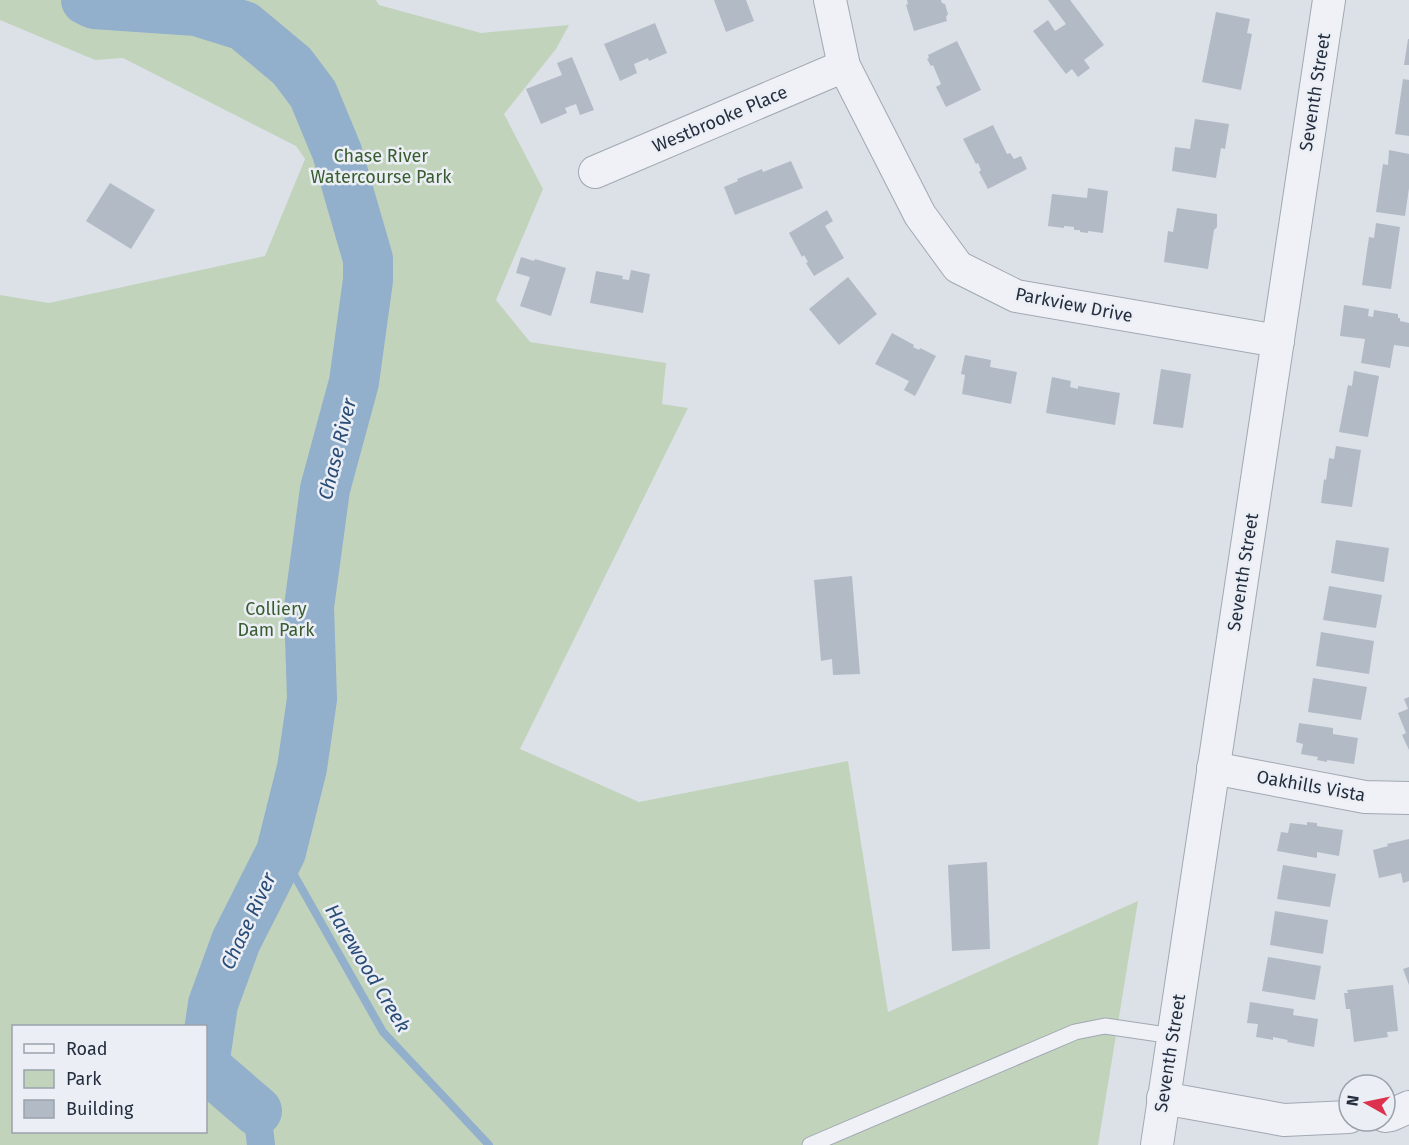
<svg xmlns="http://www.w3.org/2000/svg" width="1409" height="1145" font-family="'Fira Sans',sans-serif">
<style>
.green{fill:#c2d3bc;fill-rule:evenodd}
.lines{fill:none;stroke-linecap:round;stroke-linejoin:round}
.stream{stroke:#92afcc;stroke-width:8}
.canal{stroke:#92afcc;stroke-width:28}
.river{stroke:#92afcc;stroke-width:50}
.building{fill:#b2bac5}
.service-casing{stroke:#a1a8b2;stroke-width:17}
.minor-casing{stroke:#a1a8b2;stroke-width:34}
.service{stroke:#eff1f6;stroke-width:15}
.minor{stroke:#eff1f6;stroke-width:32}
.labels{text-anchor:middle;stroke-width:5;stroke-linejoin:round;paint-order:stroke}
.street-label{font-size:18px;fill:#242e3f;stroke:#ebeff5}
.park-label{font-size:18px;fill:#395d30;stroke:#ebeff5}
.water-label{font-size:20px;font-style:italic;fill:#2a4d77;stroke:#ebeff5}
</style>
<rect width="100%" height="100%" fill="#dce1e8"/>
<!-- green -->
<path class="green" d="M0,0H376L379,5L481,33L569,25L556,49L504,114L543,189L496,300L530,342L666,363L662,404L688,408L520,749L639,802L848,761L888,1012L1138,901L1098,1145H0V295L49,303L265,256L305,159L296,146L123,58L95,60L0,20ZM14,1026H206V1132H14Z"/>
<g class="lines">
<!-- stream -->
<polyline class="stream" points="281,852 383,1032 489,1145"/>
<!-- canal -->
<polyline class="canal" points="257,1111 261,1145"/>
<!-- river -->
<g class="river">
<polyline points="86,0 94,4 196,11 244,26 292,66 313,94 337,152 368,259 368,280 354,382 325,489 309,607 312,699 302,768 281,852 236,941 213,1004 206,1052"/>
<polyline points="206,1067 257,1111"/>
</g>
</g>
<!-- building -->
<g class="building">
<polygon points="714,0 746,0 754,21 726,32"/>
<polygon points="907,0 941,0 942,3 945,4 948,14 946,17 947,21 914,31 906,5 908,4"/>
<polygon points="1048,0 1070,0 1104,45 1084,60 1090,68 1078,77 1072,69 1066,74 1033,31 1048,20 1055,31 1066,24"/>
<polygon points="1216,12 1250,19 1247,33 1252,34 1241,90 1202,82"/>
<polygon points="655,23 667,53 649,61 648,58 634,64 637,73 620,81 604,44"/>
<polygon points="1408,39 1409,39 1409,65 1404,65"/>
<polygon points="957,41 981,90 946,107 936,87 941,84 933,65 931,66 927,59 929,58 928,55"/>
<polygon points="572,57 594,110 580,115 576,104 565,108 567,113 541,124 526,89 562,75 557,63"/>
<polygon points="1403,79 1409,80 1409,136 1395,134"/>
<polygon points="1195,119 1229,124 1225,149 1221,148 1216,178 1172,171 1175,147 1190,149"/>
<polygon points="993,125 1007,154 1010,153 1014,159 1021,156 1027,169 988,189 979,172 981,170 978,163 976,164 963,139"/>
<polygon points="1389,150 1409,154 1409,188 1405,216 1376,212 1383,164 1388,165"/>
<polygon points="791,161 803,188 735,215 724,187 738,181 737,179 762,169 763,172"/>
<polygon points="110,183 155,210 131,249 86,221"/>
<polygon points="1088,188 1108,191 1103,233 1088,231 1088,233 1080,232 1080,230 1074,230 1074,227 1064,226 1064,228 1048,226 1052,194 1087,198"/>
<polygon points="1177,208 1217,214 1217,227 1214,230 1208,269 1164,262 1168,231 1173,232"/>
<polygon points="827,210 833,221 825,226 844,258 814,276 806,263 808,262 804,255 802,257 789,233"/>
<polygon points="1376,223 1400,227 1391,289 1362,285 1369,237 1374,238"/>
<polygon points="521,257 534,261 535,259 566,268 551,316 520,306 530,277 516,273"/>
<polygon points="631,270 650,274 643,313 590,303 596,271 623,276 622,279 629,280"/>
<polygon points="848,277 877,314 839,345 809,309"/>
<polygon points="1344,305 1369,309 1368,316 1373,317 1374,310 1398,314 1398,318 1400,318 1400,321 1409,323 1409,347 1394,345 1390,368 1361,363 1365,339 1340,336"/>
<polygon points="892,333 914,345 913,347 919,350 920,348 936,356 915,396 904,390 909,381 875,364"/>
<polygon points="965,355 991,360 990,367 1017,372 1011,404 962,394 965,375 961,374"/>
<polygon points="1161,369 1191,374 1183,428 1153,424"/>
<polygon points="1354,371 1379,376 1368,437 1339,432 1348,385 1352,386"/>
<polygon points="1052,377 1071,381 1070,387 1078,389 1078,386 1120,393 1115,425 1046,413"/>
<polygon points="1336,446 1361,450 1352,507 1321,503 1324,479 1326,480 1329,458 1334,459"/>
<polygon points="1336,540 1389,548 1384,582 1331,573"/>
<polygon points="852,576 860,674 833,675 832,659 821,661 814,580"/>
<polygon points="1329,586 1382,595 1376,628 1323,620"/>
<polygon points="1321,632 1374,641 1369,674 1316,666"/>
<polygon points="1313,678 1367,687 1361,720 1308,712"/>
<polygon points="1409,697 1409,750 1402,735 1406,733 1398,713 1408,709 1404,699"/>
<polygon points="1299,723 1333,728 1333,734 1358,738 1354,764 1327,760 1327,762 1317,760 1318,757 1301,754 1303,744 1296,742"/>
<polygon points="1307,822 1317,823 1317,826 1343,830 1339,856 1317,852 1317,858 1277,851 1281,832 1288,833 1290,823 1307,825"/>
<polygon points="1409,839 1409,881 1403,883 1401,873 1379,878 1373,850 1388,846 1387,844"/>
<polygon points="987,862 990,949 952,951 948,865"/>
<polygon points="1283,865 1336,874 1330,907 1277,899"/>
<polygon points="1275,911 1328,920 1323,954 1270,945"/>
<polygon points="1268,957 1321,966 1315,1000 1262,991"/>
<polygon points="1409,967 1409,985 1403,969"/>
<polygon points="1393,985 1398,1031 1387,1032 1388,1037 1354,1042 1350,1009 1346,1009 1344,993 1348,993 1347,990"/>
<polygon points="1250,1002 1294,1009 1293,1015 1318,1019 1314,1047 1287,1042 1288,1040 1273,1037 1273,1040 1256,1037 1258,1024 1247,1023"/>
</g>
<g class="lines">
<defs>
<polyline id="service" points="810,1145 1075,1032 1105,1026 1173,1036"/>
<g id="minor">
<polyline points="830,0 844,66 920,215 958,267 1016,296 1278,341"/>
<polyline points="595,172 844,66"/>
<polyline points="1213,768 1365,797 1409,798"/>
<polyline points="1163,1098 1284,1120 1349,1117"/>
<polyline points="1385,1116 1391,1115 1409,1107"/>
<polyline points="1157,1145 1329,0"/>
</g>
</defs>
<!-- service casing -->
<use href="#service" class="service-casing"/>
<!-- minor casing -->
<use href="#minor" class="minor-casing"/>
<!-- service -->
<use href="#service" class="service"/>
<!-- minor -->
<use href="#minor" class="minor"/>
</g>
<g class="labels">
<!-- street labels -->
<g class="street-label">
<text transform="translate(1315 92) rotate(-81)" y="6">Seventh Street</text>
<text transform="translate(720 119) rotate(-23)" y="6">Westbrooke Place</text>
<text transform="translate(1074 305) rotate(11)" y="6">Parkview Drive</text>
<text transform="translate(1243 572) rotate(-81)" y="6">Seventh Street</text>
<text transform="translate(1311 786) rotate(10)" y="6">Oakhills Vista</text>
<text transform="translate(1170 1053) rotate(-81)" y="6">Seventh Street</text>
</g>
<!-- park labels -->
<g class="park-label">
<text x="381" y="162">Chase River<tspan x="381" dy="21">Watercourse Park</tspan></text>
<text x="276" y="615">Colliery<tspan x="276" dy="21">Dam Park</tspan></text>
</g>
<!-- water labels -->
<g class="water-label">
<text transform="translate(337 449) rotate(-76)" y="7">Chase River</text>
<text transform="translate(248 921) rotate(-65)" y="7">Chase River</text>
<text transform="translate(368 968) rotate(59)" y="7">Harewood Creek</text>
</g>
</g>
<!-- legend -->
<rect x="12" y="1025" width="195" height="108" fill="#ebeff5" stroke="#9ba2ac" stroke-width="1.5"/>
<rect x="24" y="1044" width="30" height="9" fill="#eff1f6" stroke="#9ba2ac" stroke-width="1.5"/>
<text x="66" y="1055" font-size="18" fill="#242e3f">Road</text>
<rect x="24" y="1070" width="30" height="18" fill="#c2d3bc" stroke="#9ba2ac" stroke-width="1.5"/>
<text x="66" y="1085" font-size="18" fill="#242e3f">Park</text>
<rect x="24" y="1100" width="30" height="18" fill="#b2bac5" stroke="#9ba2ac" stroke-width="1.5"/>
<text x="66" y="1115" font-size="18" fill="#242e3f">Building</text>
<!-- north arrow -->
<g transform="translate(1367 1103) rotate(279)"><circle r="28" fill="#ebeff5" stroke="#9ba2ac" stroke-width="1.5"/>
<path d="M0-4.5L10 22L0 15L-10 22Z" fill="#dc324d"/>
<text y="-9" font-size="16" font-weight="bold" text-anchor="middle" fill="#242e3f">N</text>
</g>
</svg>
